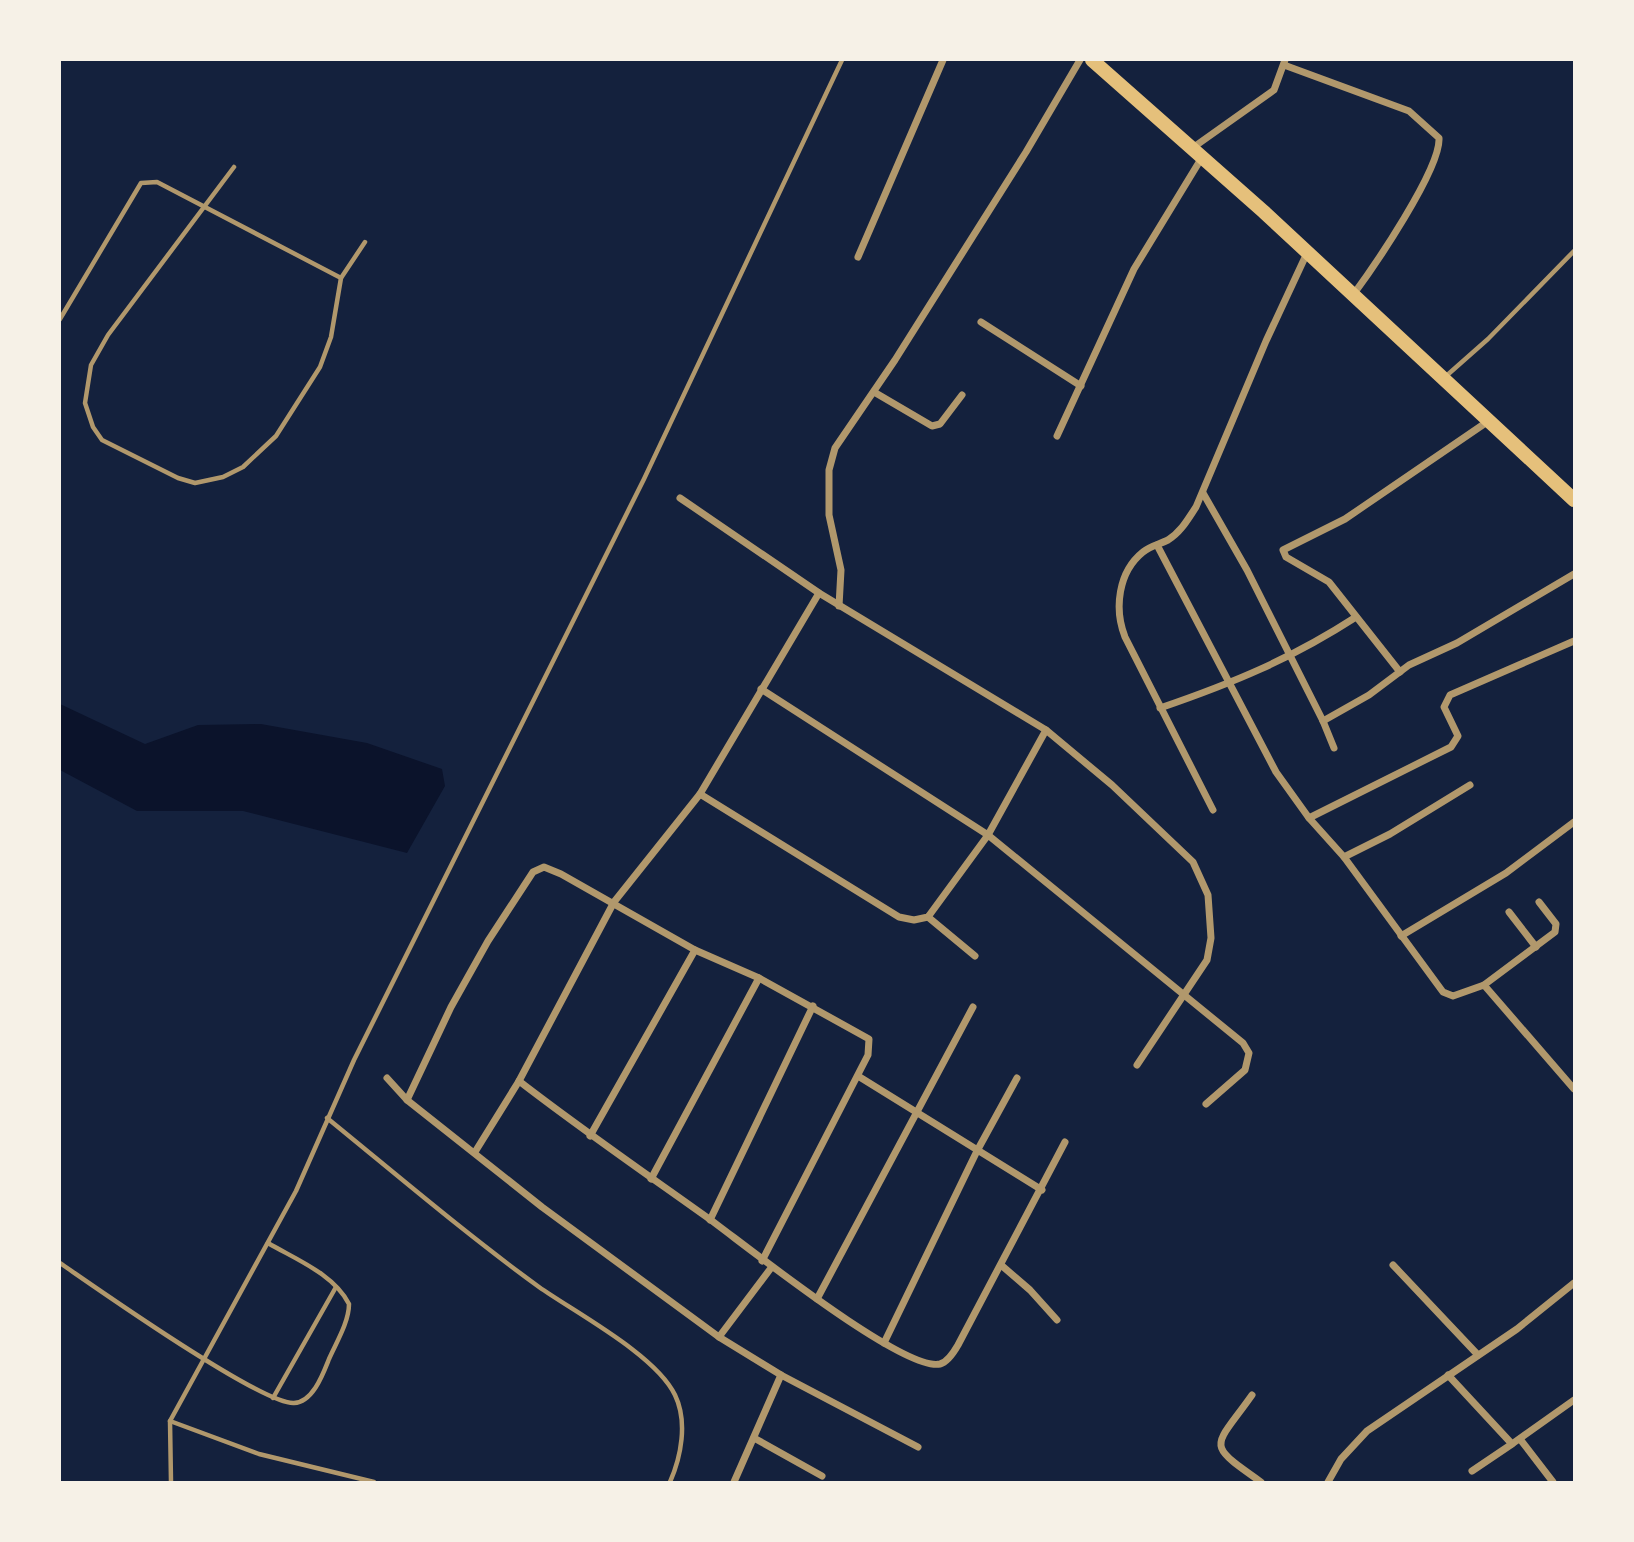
<svg xmlns="http://www.w3.org/2000/svg" width="1634" height="1542" font-family="Merriweather,serif">
<style>
.water{fill:#0b132b}
.lines{fill:none;stroke-linecap:round;stroke-linejoin:round}
.service{stroke:#b1986c;stroke-width:4.5}
.minor{stroke:#b1986c;stroke-width:7}
.trunk{stroke:#e5c07b;stroke-width:14}
</style>
<rect width="100%" height="100%" fill="#14213d"/>
<!-- water -->
<polygon class="water" points="60,704 145,744 198,725 261,724 367,743 442,769 445,786 407,853 243,811 137,811 60,770"/>
<g class="lines">
<!-- service -->
<g class="service">
<polyline points="234,167 108,335 91,365 85,403 93,427 102,440 178,478 195,483 223,477 243,467 276,436 320,367 331,337 341,278 365,242"/>
<polyline points="60,319 141,183 157,182 341,278"/>
<polyline points="1445,377 1488,339 1574,251"/>
<path d="M327,1118C397,1175 466,1234 539,1287C576,1313 656,1355 675,1395C688,1422 681,1457 670,1482"/>
<path d="M60,1263C95,1287 262,1405 294,1403C313,1402 323,1374 329,1359C336,1343 349,1322 349,1304C334,1274 295,1259 268,1243"/>
<polyline points="273,1398 336,1287"/>
<polyline points="170,1421 259,1454 374,1482"/>
<polyline points="171,1482 170,1421 296,1191 354,1060 644,479 842,60"/>
</g>
<!-- minor -->
<g class="minor">
<path d="M1284,65L1409,111L1439,138C1441,169 1373,268 1353,295"/>
<polyline points="1191,149 1274,90 1285,60"/>
<polyline points="858,257 943,60"/>
<polyline points="981,322 1081,386"/>
<polyline points="874,392 932,426 940,424 962,395"/>
<polyline points="1057,436 1134,269 1201,159"/>
<polyline points="1203,493 1247,570 1323,721 1334,748"/>
<polyline points="680,498 819,593 1046,730 1112,785 1193,862 1208,895 1211,938 1207,960 1137,1065"/>
<polyline points="1157,545 1276,772 1309,818 1344,857 1443,992 1453,996 1484,985 1574,1089"/>
<polyline points="839,606 841,570 829,515 829,470 835,448 895,360 1026,152 1080,60"/>
<polyline points="1400,672 1329,582 1286,557 1283,550 1345,519 1487,422"/>
<polyline points="761,689 988,835 1046,730"/>
<path d="M1160,708C1233,683 1291,659 1356,617"/>
<polyline points="1323,721 1369,695 1409,665 1457,643 1574,574"/>
<polyline points="700,794 899,917 914,920 928,917 988,835 1243,1043 1249,1053 1245,1070 1206,1104"/>
<path d="M1213,810L1125,637C1114,609 1118,572 1143,552C1150,546 1160,544 1168,540C1181,532 1188,519 1196,507L1266,341L1307,253"/>
<polyline points="1309,818 1451,747 1458,736 1444,707 1450,695 1574,641"/>
<polyline points="1344,857 1390,834 1470,785"/>
<polyline points="1509,912 1536,947"/>
<polyline points="928,917 975,956"/>
<polyline points="1401,936 1506,873 1574,822"/>
<polyline points="1484,985 1555,932 1556,924 1539,902"/>
<polyline points="858,1076 1042,1190"/>
<polyline points="387,1078 407,1100 542,1207 719,1337 781,1375 918,1447"/>
<path d="M519,1081C581,1129 645,1173 708,1218C744,1244 903,1372 940,1364C948,1362 954,1352 958,1345L1065,1142"/>
<polyline points="407,1100 451,1007 488,941 533,872 544,867 561,874 695,950 759,978 869,1039 868,1055 762,1261"/>
<polyline points="590,1136 695,950"/>
<polyline points="475,1152 519,1081 614,902 700,794 819,593"/>
<polyline points="651,1179 759,978"/>
<polyline points="710,1220 813,1006"/>
<polyline points="1001,1265 1030,1290 1057,1320"/>
<polyline points="1393,1265 1478,1355"/>
<polyline points="817,1299 973,1007"/>
<polyline points="719,1337 771,1268"/>
<polyline points="884,1343 977,1151 1017,1078"/>
<polyline points="1448,1375 1512,1444 1574,1400"/>
<path d="M1252,1395C1214,1449 1204,1442 1261,1482"/>
<polyline points="754,1438 822,1476"/>
<polyline points="1520,1439 1553,1482"/>
<polyline points="1472,1471 1512,1444"/>
<polyline points="734,1482 781,1375"/>
<polyline points="1328,1482 1341,1459 1367,1431 1517,1329 1574,1283"/>
</g>
<!-- trunk -->
<polyline class="trunk" points="1092,60 1264,212 1574,500"/>
</g>
<!-- border -->
<rect width="1634" height="1542" fill="none" stroke="#f6f1e7" stroke-width="122"/>
</svg>
